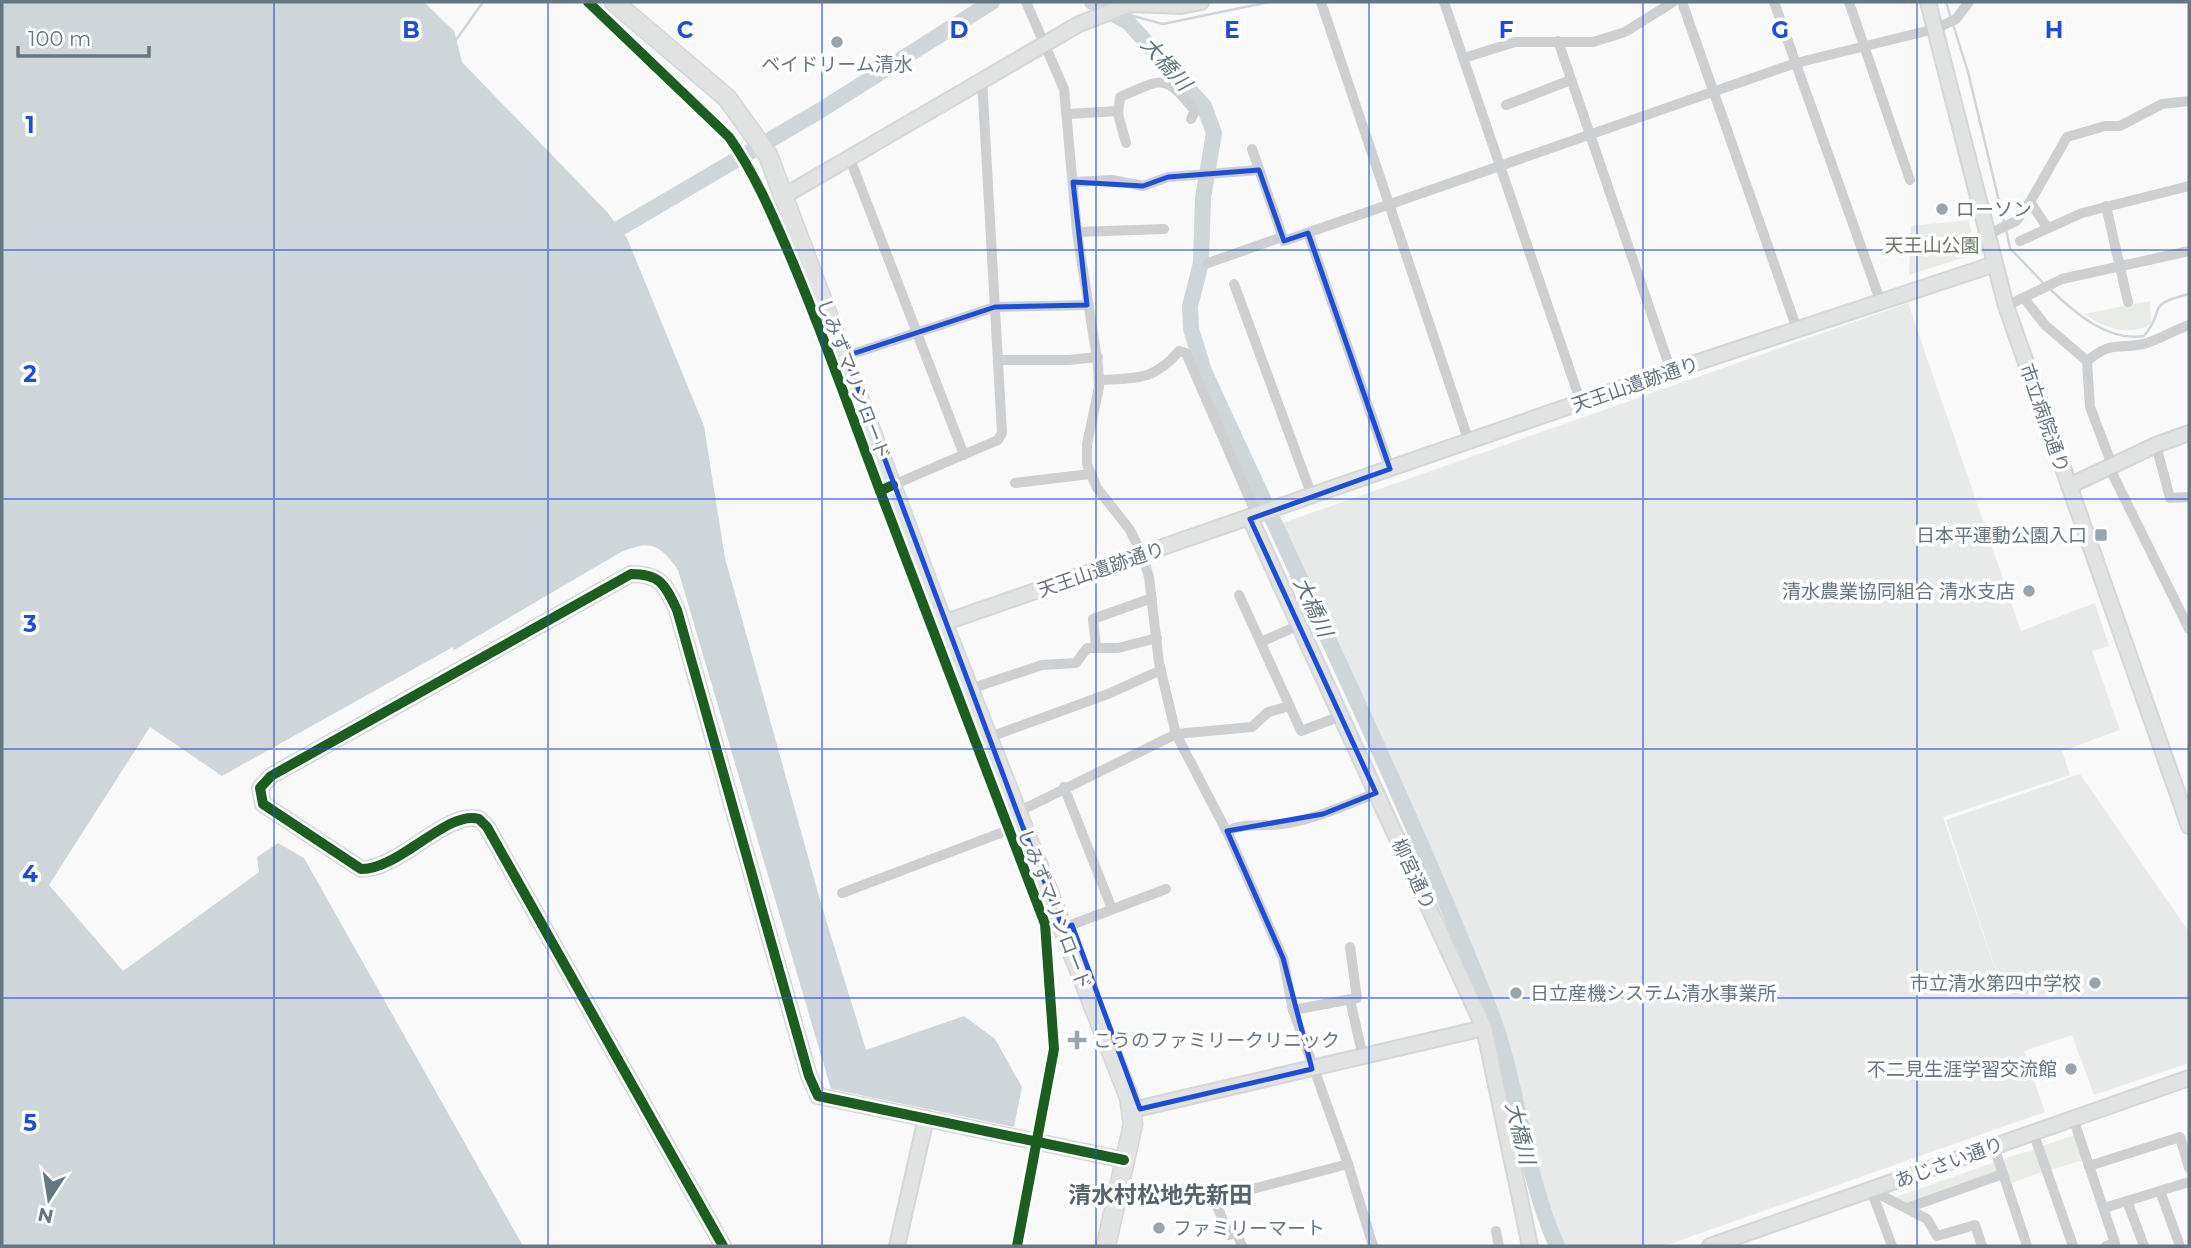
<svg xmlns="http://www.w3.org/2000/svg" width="2191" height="1248" font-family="Montserrat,'Noto Sans JP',sans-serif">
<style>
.built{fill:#e8e9e9}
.green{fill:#e8ebe6}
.water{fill:#ced6d9}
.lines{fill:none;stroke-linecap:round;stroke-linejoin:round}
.stream{stroke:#ced6d9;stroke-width:2.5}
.river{stroke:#ced6d9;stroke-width:16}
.secondary-casing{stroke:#d5d6d7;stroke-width:18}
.highway-casing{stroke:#d5d6d6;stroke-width:21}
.street{stroke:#cecfd0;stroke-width:10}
.secondary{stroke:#e1e2e2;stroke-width:14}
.highway{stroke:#e1e2e2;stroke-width:18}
.cycleway-casing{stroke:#fff;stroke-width:15}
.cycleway{stroke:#1b5e20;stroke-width:10}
.marked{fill:none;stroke:#1d4ed8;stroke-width:5;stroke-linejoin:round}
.grid{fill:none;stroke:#1d4ed8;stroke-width:2;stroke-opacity:0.55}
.poi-dot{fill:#99a4ac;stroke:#fff;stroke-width:2.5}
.labels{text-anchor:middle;stroke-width:7;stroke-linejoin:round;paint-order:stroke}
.poi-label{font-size:19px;fill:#657683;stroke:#fff;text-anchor:start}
.park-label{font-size:19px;fill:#687a64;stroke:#fff}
.street-label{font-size:19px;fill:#657683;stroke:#fff}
.water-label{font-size:21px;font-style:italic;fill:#60757c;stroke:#fff}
.quarter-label{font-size:23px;font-weight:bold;fill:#57646e;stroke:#fff}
.grid-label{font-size:23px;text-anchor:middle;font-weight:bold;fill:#1d4ed8;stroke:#fff;stroke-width:7;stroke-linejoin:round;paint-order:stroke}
</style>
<rect width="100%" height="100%" fill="#f9f9f9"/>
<!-- built -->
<polygon class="built" points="1908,303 2021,631 2095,603 2109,646 2092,651 2120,730 2062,751 2070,775 1943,817 2010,1012 1946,820 2080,774 2189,932 2189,1063 2094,1095 2072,1035 2024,1051 2045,1112 1664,1246 1555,1246 1548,1233 1496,1011 1277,525"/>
<!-- green -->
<g class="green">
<polygon points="1969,220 1975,254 1909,275 1911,226"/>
<path d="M2150,301L2151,324C2129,337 2104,328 2084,314Z"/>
<polygon points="2075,1135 2083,1160 2050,1170 2042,1146"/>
<polygon points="2036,1149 2045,1171 2011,1183 2004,1162 2005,1158"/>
<polygon points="1995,1162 1998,1173 1906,1205 1896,1197"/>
</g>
<!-- water -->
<path class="water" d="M2,2H424L454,31L462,62L607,212L627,238L704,426L725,558L822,907L866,1050L964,1016L995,1039L1022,1087L1014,1127L831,1089L678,570C660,544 650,540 621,552L454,650L453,647L222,776L150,727L49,885L123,971L259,872L257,857L278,843L304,858L523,1246H2Z"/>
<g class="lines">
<!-- stream -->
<g class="stream">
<polyline points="1946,2 1968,72 2004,222"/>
<polyline points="1122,13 1163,24 1269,2"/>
<polyline points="456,40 483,2"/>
<polyline points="2006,229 2010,248 2045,285"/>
<path d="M2050,289C2075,313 2108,342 2144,336C2168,308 2142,306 2189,294"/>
</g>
<!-- river -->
<g class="river">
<path d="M1092,2L1128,22L1204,106L1214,133L1203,198L1201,263L1190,306L1191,329L1204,371C1300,581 1402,789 1487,1003C1519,1082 1522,1168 1557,1246"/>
<polyline points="620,228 821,110 992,2"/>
</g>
<defs>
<g id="secondary">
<polyline points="1928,2 2006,306 2189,826"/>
<polyline points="784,196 1079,24 1131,4 1181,6 1201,2"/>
<polyline points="2069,486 2156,445 2189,433"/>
<polyline points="1250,518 1484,1028 1530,1246"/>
<polyline points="943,623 1671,371 1995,264"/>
<polyline points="1132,1110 1484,1028"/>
<path d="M723,1246L487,827L479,819C448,809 399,870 361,869L263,804L260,788L271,776L631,574C661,574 665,585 677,610L809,1076L818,1096L1124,1160"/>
<polyline points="897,1246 926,1118"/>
<polyline points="1710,1246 2189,1078"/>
</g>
<polyline id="highway" points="614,2 727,98 768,155 943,623 1129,1097 1133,1124 1106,1246"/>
</defs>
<!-- secondary casing -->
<use href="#secondary" class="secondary-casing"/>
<!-- highway casing -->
<use href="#highway" class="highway-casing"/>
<!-- street -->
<g class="street">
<polyline points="1026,2 1064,89 1077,232 1098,365 1099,387 1087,444 1087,464 1097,488 1130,530 1142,555 1149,577 1159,663 1176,734 1230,838 1283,958 1293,1010 1348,1164 1373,1246"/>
<polyline points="1321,2 1469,442"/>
<polyline points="1444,2 1581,403"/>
<polyline points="1682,2 1797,329"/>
<polyline points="1774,2 1880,300"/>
<polyline points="1849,2 1910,180"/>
<polyline points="1558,41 1671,371"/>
<polyline points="1464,58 1515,42 1593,42 1625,32 1673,2"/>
<polyline points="1506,105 1571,80"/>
<polyline points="1068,114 1118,111"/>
<path d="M1126,143L1118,114L1120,97C1164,78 1164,73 1195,111L1191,119"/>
<polyline points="1252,149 1284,241 1796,63 1935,29 1956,19 1969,2"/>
<polyline points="850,159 964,455"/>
<polyline points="1073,182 1112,180 1143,186 1168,177 1259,170"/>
<polyline points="2030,202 2047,227"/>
<polyline points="2106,206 2128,302"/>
<polyline points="1077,232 1164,229"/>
<polyline points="1308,233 1390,469"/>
<polyline points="1989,234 2016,221 2030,202 2067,137 2105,126 2120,126 2162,104 2189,101"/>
<polyline points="2020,241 2082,213 2189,186"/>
<polyline points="1208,263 1282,237"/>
<polyline points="1234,284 1312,496"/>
<polyline points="2024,298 2045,325 2087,361 2090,407 2112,465"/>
<polyline points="2006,306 2062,279 2189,251"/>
<polyline points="846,356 995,307 1087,305"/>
<polyline points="999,360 1068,360 1098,357"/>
<path d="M2087,361C2113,340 2114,350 2143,344C2157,341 2174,330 2189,325"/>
<path d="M1099,380C1136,378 1154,381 1179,351L1186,353L1257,516"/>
<polyline points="2156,445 2170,498 2189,497"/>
<polyline points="2109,467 2189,629"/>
<polyline points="1015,483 1090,474"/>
<polyline points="893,485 998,440 1002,433 982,79"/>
<polyline points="1239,595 1301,731 1341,716"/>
<polyline points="1261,642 1299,625"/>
<polyline points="1096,647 1093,619 1152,598"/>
<polyline points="979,686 1042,665 1076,663 1087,648 1118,648 1157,638"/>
<polyline points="998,734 1108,694 1161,670"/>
<polyline points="1064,787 1112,909"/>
<polyline points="1026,808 1176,734 1252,727 1268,712 1290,706"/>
<path d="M1227,831C1246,822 1261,827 1281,824C1314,820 1346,805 1376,793"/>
<polyline points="842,893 1022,825"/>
<polyline points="1063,928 1166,889"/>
<polyline points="1350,1000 1363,1057"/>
<polyline points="1293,1010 1357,998 1350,947"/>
<polyline points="2073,1118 2115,1243 2106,1246"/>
<polyline points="2033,1132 2073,1246"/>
<polyline points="1994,1147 2027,1246"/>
<polyline points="2089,1166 2180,1137 2189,1168"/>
<polyline points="1871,1190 1927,1219 1937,1236 1975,1225 1982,1246"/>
<polyline points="1871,1190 1892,1246"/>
<polyline points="2160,1191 2180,1246"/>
<polyline points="2127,1201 2144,1246"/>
<polyline points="1907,1208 2003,1174"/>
<polyline points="2104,1208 2189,1182"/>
<polyline points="1496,1231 1499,1246"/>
<polyline points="1242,1246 1236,1232 1229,1235 1214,1199 1348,1164"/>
</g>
<!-- secondary -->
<use href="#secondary" class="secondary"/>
<!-- highway -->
<use href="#highway" class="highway"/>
<defs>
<g id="cycleway">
<path d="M588,2L729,137C755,174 772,214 790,256C823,333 850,412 880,491L893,485"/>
<polyline points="880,491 1045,924 1054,1049 1017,1246"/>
<path d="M723,1246L487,827L479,819C448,809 399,870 361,869L263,804L260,788L271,776L631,574C661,574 665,585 677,610L809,1076L818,1096L1124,1160"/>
</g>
</defs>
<!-- cycleway casing -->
<use href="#cycleway" class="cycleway-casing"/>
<!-- cycleway -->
<use href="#cycleway" class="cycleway"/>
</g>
<!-- marked area -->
<path class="marked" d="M1259,170L1284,241L1308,233L1390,469L1250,519L1376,793L1323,814L1227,831L1283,958L1312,1069L1140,1109L1072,925L1063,928L1022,825L846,356L995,307L1087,305L1073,182L1143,186L1168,177Z"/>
<!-- grid -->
<path class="grid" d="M274,2V1246M548,2V1246M822,2V1246M1096,2V1246M1369,2V1246M1643,2V1246M1917,2V1246M2,250H2189M2,499H2189M2,749H2189M2,998H2189"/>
<!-- markers -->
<g class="poi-dot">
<circle cx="837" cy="42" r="7"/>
<circle cx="1942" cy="209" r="7"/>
<rect x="2094" y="528" width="14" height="14" rx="3.5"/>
<circle cx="2029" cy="591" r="7"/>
<circle cx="2095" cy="983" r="7"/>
<circle cx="1516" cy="993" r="7"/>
<path d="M1073.5 1029.5h7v7h7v7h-7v7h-7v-7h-7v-7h7z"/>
<circle cx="2071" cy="1069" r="7"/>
<circle cx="1159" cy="1228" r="7"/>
</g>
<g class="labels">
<!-- poi labels -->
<g class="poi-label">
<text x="837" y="71" text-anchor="middle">ベイドリーム清水</text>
<text x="1956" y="216">ローソン</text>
<text x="2087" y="542" text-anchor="end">日本平運動公園入口</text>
<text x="2015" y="598" text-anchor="end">清水農業協同組合 清水支店</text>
<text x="2081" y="990" text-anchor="end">市立清水第四中学校</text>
<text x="1530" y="1000">日立産機システム清水事業所</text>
<text x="1093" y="1047">こうのファミリークリニック</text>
<text x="2057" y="1076" text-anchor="end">不二見生涯学習交流館</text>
<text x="1173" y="1235">ファミリーマート</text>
</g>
<!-- park labels -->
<g class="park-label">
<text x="1932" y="252">天王山公園</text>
</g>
<!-- street labels -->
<g class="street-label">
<text transform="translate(854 379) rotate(69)" y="7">しみずマリンロード</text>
<text transform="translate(1635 384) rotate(-19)" y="7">天王山遺跡通り</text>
<text transform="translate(2045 418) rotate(71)" y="7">市立病院通り</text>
<text transform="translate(1101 569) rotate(-19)" y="7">天王山遺跡通り</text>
<text transform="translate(1414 874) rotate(65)" y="7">柳宮通り</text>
<text transform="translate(1055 909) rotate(69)" y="7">しみずマリンロード</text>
<text transform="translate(1949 1162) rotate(-20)" y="7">あじさい通り</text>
</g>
<!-- water labels -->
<g class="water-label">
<text transform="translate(1166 64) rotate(48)" y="7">大橋川</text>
<text transform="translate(1313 607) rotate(65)" y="7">大橋川</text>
<text transform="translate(1520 1133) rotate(76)" y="7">大橋川</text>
</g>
<!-- quarter labels -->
<g class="quarter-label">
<text x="1160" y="1203">清水村松地先新田</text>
</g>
</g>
<g class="grid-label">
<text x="411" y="38">B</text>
<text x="685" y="38">C</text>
<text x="959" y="38">D</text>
<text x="1232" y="38">E</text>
<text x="1506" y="38">F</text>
<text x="1780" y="38">G</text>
<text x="2054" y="38">H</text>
<text x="30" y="133">1</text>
<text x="30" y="382">2</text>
<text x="30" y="632">3</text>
<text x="30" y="882">4</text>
<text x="30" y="1131">5</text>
</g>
<!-- border -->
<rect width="2191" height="1248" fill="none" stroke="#657683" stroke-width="7"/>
<!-- north arrow -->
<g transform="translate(49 1199) rotate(192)" stroke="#ffffff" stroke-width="5" paint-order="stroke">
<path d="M0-5L12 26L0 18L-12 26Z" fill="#657683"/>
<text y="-10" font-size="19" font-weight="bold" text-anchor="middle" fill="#657683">N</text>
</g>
<!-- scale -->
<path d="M18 46v10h131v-10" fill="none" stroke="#657683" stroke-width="3.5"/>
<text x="28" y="46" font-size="21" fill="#657683" stroke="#ffffff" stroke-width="5" paint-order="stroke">100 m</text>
</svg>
